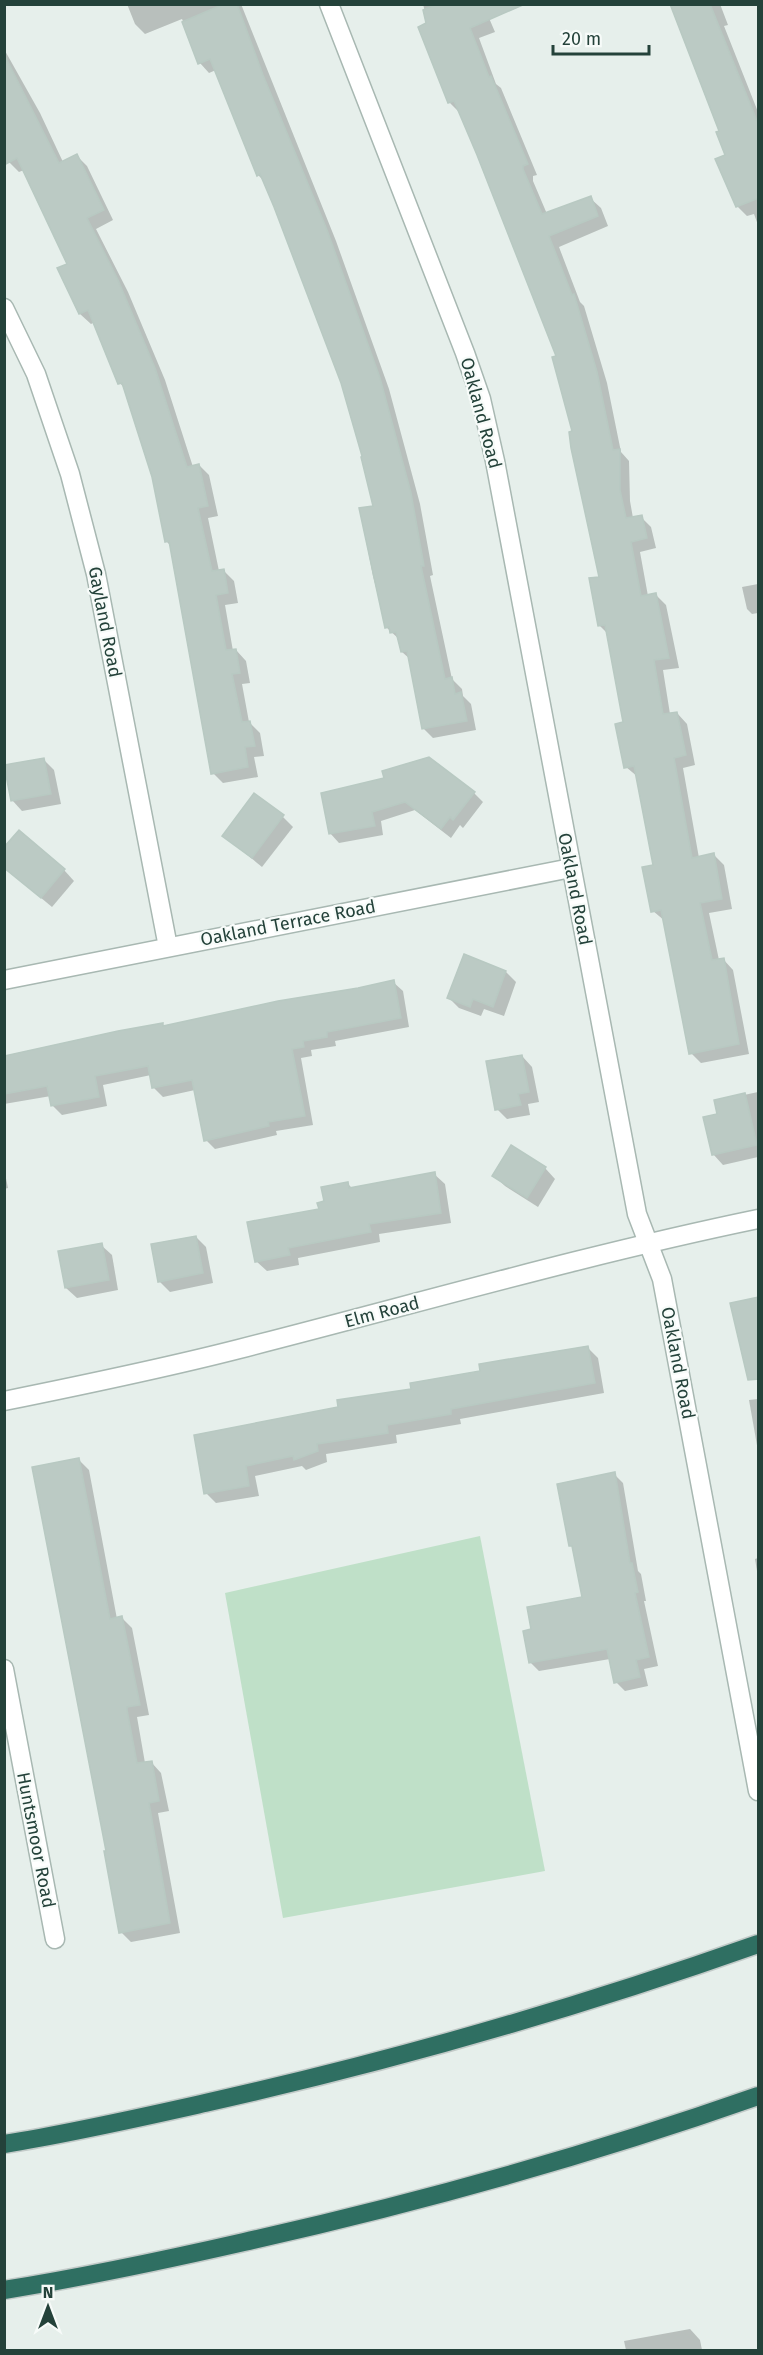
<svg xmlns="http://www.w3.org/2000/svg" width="763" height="2355" font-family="'Fira Sans',sans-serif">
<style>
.green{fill:#bfe0c8}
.shadow{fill:#0003}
.building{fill:#bbcac4;stroke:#b8c9c2;stroke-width:1.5}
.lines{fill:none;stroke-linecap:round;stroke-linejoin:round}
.street-casing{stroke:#a8b8b2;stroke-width:21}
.highway-casing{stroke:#c2cac8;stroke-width:21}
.street{stroke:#fff;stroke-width:18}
.highway{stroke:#2f6f62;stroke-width:18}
.labels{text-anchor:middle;stroke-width:4.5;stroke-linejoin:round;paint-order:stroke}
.street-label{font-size:18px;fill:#24423a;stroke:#f7fbf9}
</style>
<rect width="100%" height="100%" fill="#e6efeb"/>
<!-- green -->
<polygon class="green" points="480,1536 545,1871 283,1918 225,1593"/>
<!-- shadow -->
<g class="shadow">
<polygon points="127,4 241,4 336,241 389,389 420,504 433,575 430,576 452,679 462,689 463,696 471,704 476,730 433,738 423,728 410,659 402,652 400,640 386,627 373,576 360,510 375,507 364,457 342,382 266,183 258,175 216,70 209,73 200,63 182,19 145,34 135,24"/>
<polygon points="423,4 483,4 495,32 479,38 496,84 501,88 537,175 533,176 533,181 547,214 590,198 601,208 608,226 559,247 580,302 584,306 607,383 621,452 629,461 630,501 633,518 641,517 651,527 656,548 640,552 648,596 655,594 666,605 679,668 663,670 670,714 677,713 687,724 695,765 683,768 699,858 714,855 724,865 732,909 709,913 719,960 723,959 733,970 749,1054 701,1063 691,1053 665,921 653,911 655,866 638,777 626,767 624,724 608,634 600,626 600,578 574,432 558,357 461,114 450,103 420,28 428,24"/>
<polygon points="673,4 720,4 728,25 724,26 758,112 758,225 754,214 747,216 737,206 721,131"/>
<polygon points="4,49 40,113 63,162 77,156 87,166 113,220 96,229 128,292 165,380 193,467 199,465 209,475 218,516 208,518 219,571 224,571 234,581 238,603 225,605 233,651 236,650 246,661 250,683 242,684 249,722 260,733 264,756 254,757 258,777 223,783 213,773 171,546 166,541 153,477 125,389 120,383 95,322 91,324 80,314 59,269 69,264 24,170 19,172 9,162 4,153"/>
<polygon points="758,584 758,613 752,614 747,609 742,587"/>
<polygon points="44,760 54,770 61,804 22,811 12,800"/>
<polygon points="474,793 483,802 463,828 460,825 451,838 415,810 381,821 383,835 339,843 330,833 323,794"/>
<polygon points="283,817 293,827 262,867 224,836"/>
<polygon points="4,867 64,870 74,881 52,907"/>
<polygon points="506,972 516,982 504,1016 484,1009 481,1016 459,1008 449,998"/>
<polygon points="393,982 403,991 409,1027 335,1041 336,1046 311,1050 312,1056 301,1058 313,1125 276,1131 277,1135 215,1149 206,1140 195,1090 163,1097 154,1088 151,1075 103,1085 107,1106 62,1115 52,1105 51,1096 4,1104 4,1056"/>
<polygon points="522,1056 532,1067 539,1102 528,1104 530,1115 507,1119 497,1109"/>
<polygon points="758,1092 758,1157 723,1165 713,1154 719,1115 716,1101"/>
<polygon points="545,1168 555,1179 538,1207 505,1186 494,1176"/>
<polygon points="4,1169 8,1188 4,1189"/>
<polygon points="434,1174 445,1184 451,1223 379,1234 380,1242 298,1258 299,1265 267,1271 256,1261 320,1210 347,1183 352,1188"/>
<polygon points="196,1237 206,1247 213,1283 170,1292 159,1281"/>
<polygon points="101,1245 112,1255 118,1290 77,1298 66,1288"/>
<polygon points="587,1347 598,1358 604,1393 460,1419 461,1424 396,1435 397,1443 326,1454 327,1462 306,1470 302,1466 255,1476 259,1496 216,1503 206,1493 196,1437 339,1408"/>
<polygon points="758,1399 758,1451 749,1400"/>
<polygon points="79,1460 89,1470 117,1619 122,1618 132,1628 149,1715 137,1717 145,1763 151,1762 161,1773 169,1811 158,1813 180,1933 131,1942 121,1932 108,1852"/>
<polygon points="614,1474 623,1483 638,1571 641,1574 646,1601 644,1601 658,1666 644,1669 648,1686 625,1691 616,1682 610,1659 539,1671 530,1662 533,1631 584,1599 575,1549 571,1545"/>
<polygon points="758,1558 758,1577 755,1559"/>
<polygon points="690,2329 700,2340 702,2350 626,2350 624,2341"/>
</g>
<!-- building -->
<g class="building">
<polygon points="224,4 237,4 263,75 327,230 380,378 411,493 424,566 421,566 445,679 452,677 455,694 461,692 467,721 422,729 407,651 401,652 396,632 390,633 389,627 385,628 359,508 373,506 361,457 362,456 341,383 274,207 260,174 257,176 210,59 198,64 182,22"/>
<polygon points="437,4 525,4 470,28 489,77 491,76 528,164 523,166 523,169 542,214 591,196 598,216 549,236 572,295 574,294 597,372 613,450 620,449 620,490 626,518 642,515 647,538 631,542 641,596 656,593 669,658 654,660 663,714 677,712 686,755 674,758 692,858 714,853 722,899 700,903 712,960 724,958 739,1044 689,1054 661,910 651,912 642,867 653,865 634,766 624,768 615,724 623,722 605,625 598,626 589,578 599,577 571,448 569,432 572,431 552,357 556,356 477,155 454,101 448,103 418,27 426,23 423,10"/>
<polygon points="670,4 710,4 759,126 759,198 736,207 715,159 725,155 716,132 719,131"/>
<polygon points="4,54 59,163 77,154 104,210 87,218 118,280 155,368 187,467 199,464 208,506 198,508 212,571 224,569 228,593 216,595 226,650 236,649 240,673 232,674 242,722 250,721 255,746 245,747 248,767 211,774 169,541 165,542 152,477 122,383 118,384 88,310 79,314 57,268 67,264 17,158 4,165"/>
<polygon points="429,757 475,792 453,820 450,817 441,829 405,802 372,812 375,826 329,834 321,793 384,778 382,771"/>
<polygon points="44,758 51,794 11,801 4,765"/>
<polygon points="254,793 284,815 252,858 222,836"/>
<polygon points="19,830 65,869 41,898 4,868 4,847"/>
<polygon points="464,954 506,971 493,1007 473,999 470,1007 447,998"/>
<polygon points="394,980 401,1018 327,1032 327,1037 303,1041 304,1047 292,1049 305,1116 268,1122 269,1126 204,1141 192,1080 152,1088 148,1066 95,1076 99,1097 51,1106 47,1086 4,1094 4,1056 118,1031 163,1023 163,1026 278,1001 358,988"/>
<polygon points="522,1055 529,1092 518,1094 521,1105 495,1110 486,1061"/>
<polygon points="745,1093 757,1145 712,1155 703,1117 717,1114 714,1100"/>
<polygon points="511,1145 546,1167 527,1198 492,1176"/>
<polygon points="435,1172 441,1213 369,1224 371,1232 288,1248 290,1255 255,1262 247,1222 319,1209 317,1203 324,1201 321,1187 348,1182 349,1188"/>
<polygon points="196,1236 203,1273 158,1282 151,1244"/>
<polygon points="102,1243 109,1280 65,1288 58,1251"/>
<polygon points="759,1297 759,1379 748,1380 730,1303"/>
<polygon points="588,1346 595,1383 451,1409 451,1414 387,1425 388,1433 317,1444 318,1451 294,1460 293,1456 246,1466 249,1486 204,1494 194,1435 338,1407 337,1400 411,1389 410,1383 480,1371 479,1364"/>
<polygon points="79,1458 110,1619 122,1616 140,1705 127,1707 127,1710 137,1763 152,1761 159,1801 149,1803 170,1923 119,1933 104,1851 106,1851 32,1467"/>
<polygon points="615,1472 630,1563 632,1563 638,1592 635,1593 649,1657 636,1660 640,1677 614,1683 607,1649 529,1663 523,1631 531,1629 527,1607 582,1597 572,1546 569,1546 557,1484"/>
</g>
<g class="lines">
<defs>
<g id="street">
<polyline points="329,4 465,353 481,399 495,461 637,1214 662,1279 758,1791"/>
<polyline points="4,308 36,374 70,474 96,574 168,947"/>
<polyline points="4,980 571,868"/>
<path d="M4,1401C83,1385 161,1369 239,1349C412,1305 584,1255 758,1219"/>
<polyline points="4,1669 55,1939"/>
</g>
<g id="highway">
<path d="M4,2144C72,2133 138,2118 205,2103C393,2061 577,2008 758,1944"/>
<path d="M4,2290C85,2277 165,2260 244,2242C418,2203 590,2155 758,2096"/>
</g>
</defs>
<!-- street casing -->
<use href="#street" class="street-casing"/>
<!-- highway casing -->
<use href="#highway" class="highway-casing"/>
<!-- street -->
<use href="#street" class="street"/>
<!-- highway -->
<use href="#highway" class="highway"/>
</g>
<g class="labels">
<!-- street labels -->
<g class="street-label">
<text transform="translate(481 413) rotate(75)" y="6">Oakland Road</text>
<text transform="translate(105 622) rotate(79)" y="6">Gayland Road</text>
<text transform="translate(575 889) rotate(79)" y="6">Oakland Road</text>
<text transform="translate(288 923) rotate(-11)" y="6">Oakland Terrace Road</text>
<text transform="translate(382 1312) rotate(-15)" y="6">Elm Road</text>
<text transform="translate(678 1363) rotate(79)" y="6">Oakland Road</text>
<text transform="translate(36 1840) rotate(79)" y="6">Huntsmoor Road</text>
</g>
</g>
<!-- border -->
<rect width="763" height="2355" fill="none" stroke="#24423a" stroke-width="12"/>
<!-- north arrow -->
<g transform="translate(48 2307)" stroke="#f7fbf9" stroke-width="4.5" paint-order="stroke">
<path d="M0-4.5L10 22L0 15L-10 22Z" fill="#24423a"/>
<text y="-9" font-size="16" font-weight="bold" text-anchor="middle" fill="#24423a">N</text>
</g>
<!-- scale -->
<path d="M553 45v9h96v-9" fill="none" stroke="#24423a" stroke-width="3"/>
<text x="562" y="45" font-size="18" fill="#24423a" stroke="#f7fbf9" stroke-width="4.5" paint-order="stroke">20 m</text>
</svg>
